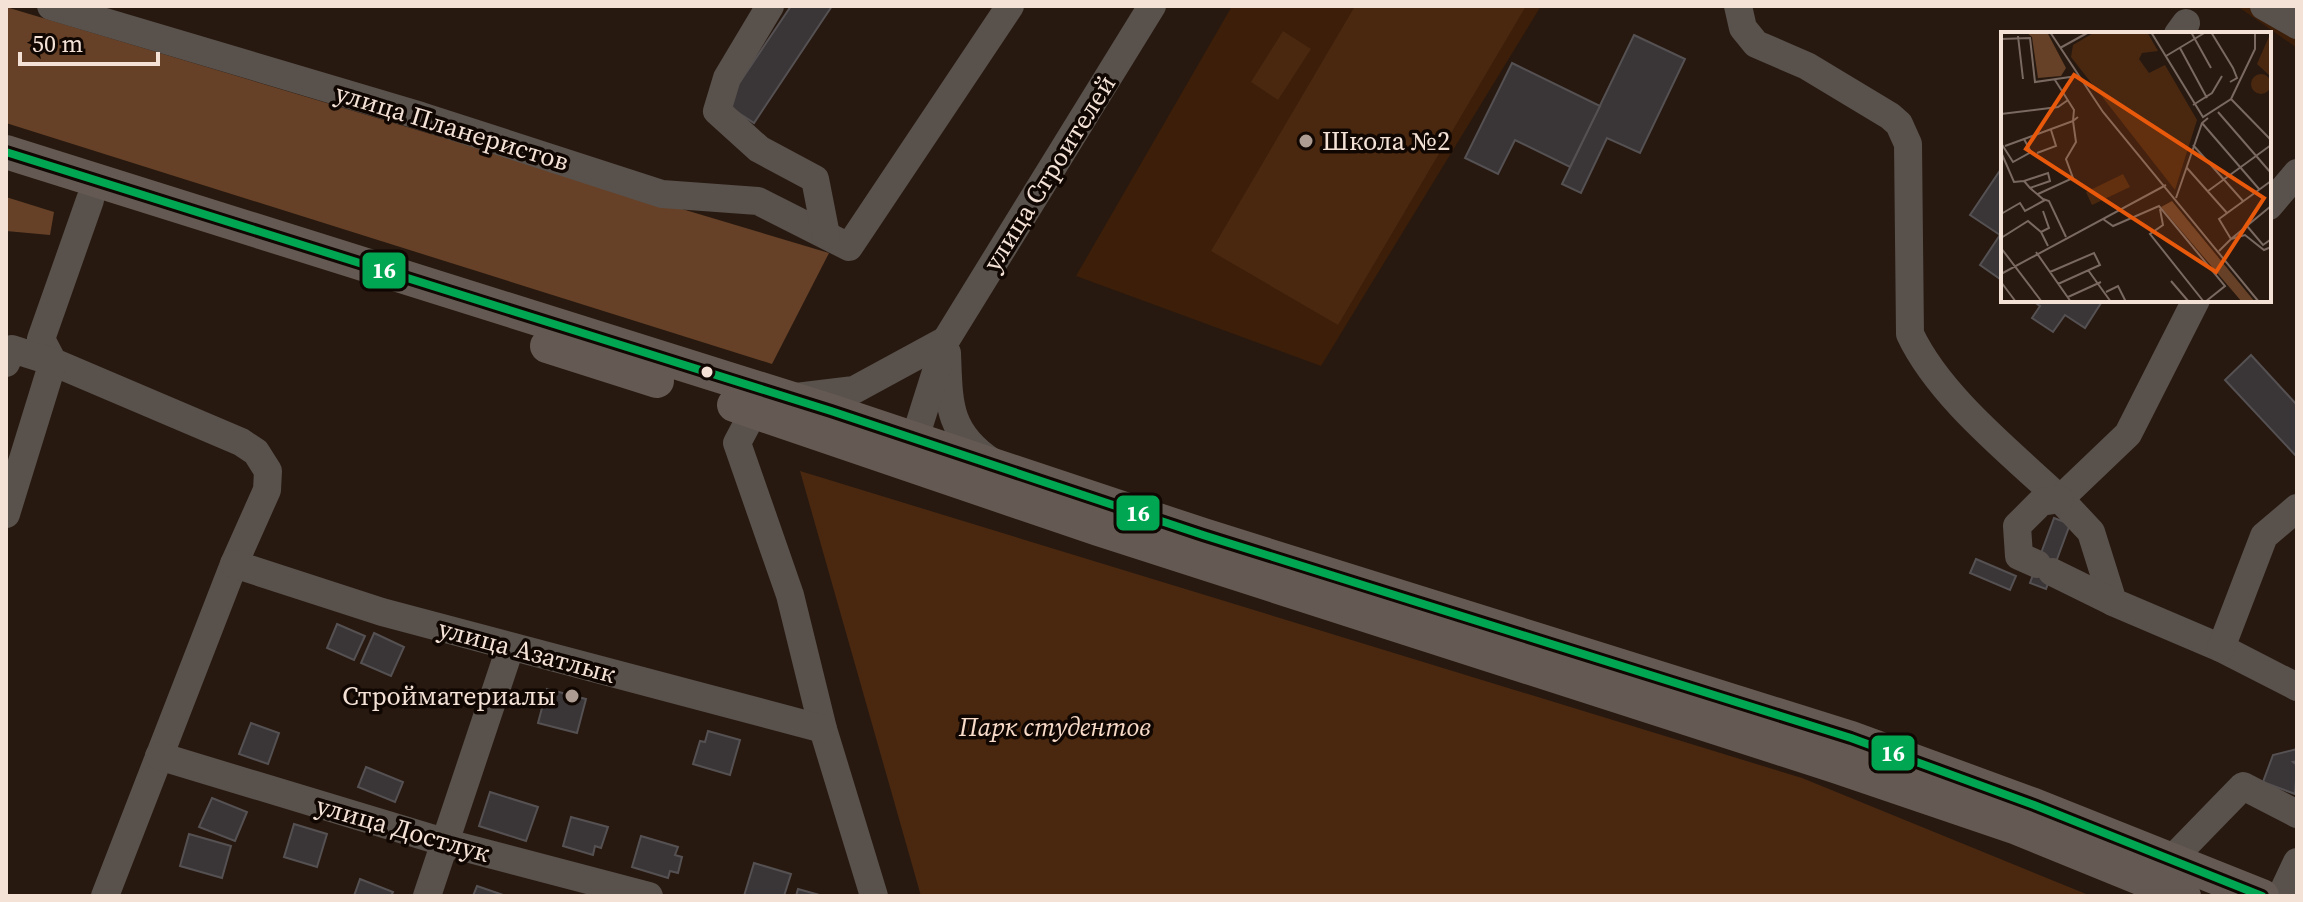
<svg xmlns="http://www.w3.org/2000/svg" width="2303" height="902" font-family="'Source Serif 4',serif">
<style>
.built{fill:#3c1e09}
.green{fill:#4a2810}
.forest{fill:#664127}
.building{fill:#3a3637;stroke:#555153;stroke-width:2}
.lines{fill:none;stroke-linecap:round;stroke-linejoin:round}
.minor{stroke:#59514c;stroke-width:28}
.major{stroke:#655a53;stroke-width:34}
.bus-1-casing{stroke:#110702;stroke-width:14}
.bus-1{stroke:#00a651;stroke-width:8}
.poi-dot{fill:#ac9c91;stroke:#110702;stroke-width:3}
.bus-dot{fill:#f4e2d7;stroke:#110702;stroke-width:3}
.labels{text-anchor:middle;stroke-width:7;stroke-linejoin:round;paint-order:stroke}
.street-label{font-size:26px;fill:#f4e2d7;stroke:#110702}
.poi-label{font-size:26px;fill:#f4e2d7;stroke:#110702;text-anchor:start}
.park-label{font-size:26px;font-style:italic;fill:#f8dbc9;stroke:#110702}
.inset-road{fill:none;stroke:#796960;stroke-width:2}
.view{fill:#e8590c;fill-opacity:0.15;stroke:#e8590c;stroke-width:4}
.inset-edge{fill:none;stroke:#f4e2d7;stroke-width:4}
.line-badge{stroke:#110702;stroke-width:3}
.badge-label{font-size:22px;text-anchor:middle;font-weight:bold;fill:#fff}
</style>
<rect width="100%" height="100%" fill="#271910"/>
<!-- built -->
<g class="built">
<polygon points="1232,6 1541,6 1321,366 1076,276"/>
<polygon points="2237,6 2297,6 2297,48"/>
</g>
<!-- green -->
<g class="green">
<polygon points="1355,6 1526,6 1338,325 1211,251"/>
<polygon points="1283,31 1311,49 1278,100 1251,82"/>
<polygon points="800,471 1802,778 2091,896 921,896"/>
</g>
<!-- forest -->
<g class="forest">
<polygon points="6,7 829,253 772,364 6,123"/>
<polygon points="6,197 54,212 50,235 6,231"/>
</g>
<!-- building -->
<g class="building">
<polygon points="791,6 832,6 754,123 725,104"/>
<polygon points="1634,35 1685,59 1640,153 1607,138 1581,193 1562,184"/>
<polygon points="1512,63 1600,106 1570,167 1515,140 1498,174 1465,158"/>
<polygon points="2003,166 2003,231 2000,235 1970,215"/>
<polygon points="2000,235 2003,237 2003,281 1980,265"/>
<polygon points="2031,300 2103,300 2085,328 2065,315 2053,332 2032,318 2040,306"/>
<polygon points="2251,355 2297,405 2297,457 2225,380"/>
<polygon points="2054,518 2070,524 2046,589 2030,583"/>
<polygon points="1976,559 2016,576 2010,590 1970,573"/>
<polygon points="337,624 365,636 354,660 327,648"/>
<polygon points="374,633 404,647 391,676 361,663"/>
<polygon points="547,689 586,699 577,733 538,723"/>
<polygon points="251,723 279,733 268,764 239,754"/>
<polygon points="708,731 740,740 730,775 693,764 700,741 705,742"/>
<polygon points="2297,749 2297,761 2293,762 2297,765 2295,794 2263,782 2273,755"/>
<polygon points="366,767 403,782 395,802 358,787"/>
<polygon points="490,792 538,807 526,841 479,826"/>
<polygon points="212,798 247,812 235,841 199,827"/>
<polygon points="571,817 608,827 601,848 595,846 593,855 563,846"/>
<polygon points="294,824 327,834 317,867 284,857"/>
<polygon points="189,834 231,846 222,878 180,866"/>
<polygon points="641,836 678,847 675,855 682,857 678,873 670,871 668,878 632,867"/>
<polygon points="754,863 791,874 784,896 744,896"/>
<polygon points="360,879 393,892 391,896 354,896"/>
<polygon points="477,886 506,896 473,896"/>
<polygon points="798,889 823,896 796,896"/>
</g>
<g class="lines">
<!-- minor -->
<g class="minor">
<polyline points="51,6 421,116 662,194 758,201 849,247 1010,6"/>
<polyline points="770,6 727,78 717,111 759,149 815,179 826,235"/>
<path d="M1738,6L1743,28L1756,44L1807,66L1890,116L1899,124L1908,144L1910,334C1939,396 2010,452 2060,499"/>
<polyline points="2264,6 2297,25"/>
<polyline points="2178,34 2186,23"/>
<polyline points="90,200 41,339 53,362 241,442 256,452 268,471 267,490 234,564 105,896"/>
<polyline points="2269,206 2297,173"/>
<polyline points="2196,300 2128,434 2060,499 2091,532 2113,602 2221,648 2297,687"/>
<path d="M947,353C949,403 947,432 992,462"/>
<polyline points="6,363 12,349 53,362 6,514"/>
<polyline points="796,397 854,390 946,340"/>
<polyline points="754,411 737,443 790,595 823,729 874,896"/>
<polyline points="909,457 946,340 1152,6"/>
<polyline points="234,564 382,612 823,729"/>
<polyline points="2037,564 2019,556 2017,526 2041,502 2060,499"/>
<polyline points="2052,572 2113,602"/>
<polyline points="2221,648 2264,536 2297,508"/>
<polyline points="159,756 447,843 649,896"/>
<polyline points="2171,860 2243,786 2297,814"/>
<polyline points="427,896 510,648"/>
<polyline points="2281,896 2297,862"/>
</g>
<!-- major -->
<g class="major">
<polyline points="6,152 831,411 1203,535 1851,738 2034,805 2262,896"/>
<polyline points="547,346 657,381"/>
<polyline points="734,405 1098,529 1835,766 2017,828 2184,896"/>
</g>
<defs>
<polyline id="bus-1" points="6,152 831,411 1203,535 1851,738 2034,805 2262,896"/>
</defs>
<!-- bus-1 casing -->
<use href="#bus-1" class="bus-1-casing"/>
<!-- bus-1 -->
<use href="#bus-1" class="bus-1"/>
</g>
<!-- markers -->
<g class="poi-dot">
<circle cx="1306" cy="141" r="8"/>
<circle cx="572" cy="696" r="8"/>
</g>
<circle class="bus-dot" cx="707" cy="372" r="7"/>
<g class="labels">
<!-- street labels -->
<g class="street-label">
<text transform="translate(452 127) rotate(17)" y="9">улица Планеристов</text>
<text transform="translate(1049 173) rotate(-58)" y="9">улица Строителей</text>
<text transform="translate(527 651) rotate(15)" y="9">улица Азатлык</text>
<text transform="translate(403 829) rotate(16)" y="9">улица Достлук</text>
</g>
<!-- poi labels -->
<g class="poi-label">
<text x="1322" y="150">Школа №2</text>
<text x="556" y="705" text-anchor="end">Стройматериалы</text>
</g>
<!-- park labels -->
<g class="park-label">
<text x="1055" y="736">Парк студентов</text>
</g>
</g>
<!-- overview -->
<g transform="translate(2001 32)">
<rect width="270" height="270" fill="#271910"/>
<path d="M94,0H146L157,19L141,21L138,27L148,41L164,33L196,88L174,158L70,25L72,13ZM270,0V42L268,43L256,32ZM250 52a10 10 0 1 1 20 0a10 10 0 1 1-20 0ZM122,142L129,155L91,173L85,160Z" fill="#4a2810"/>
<path d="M25,0H46L65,36L60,44L37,46L31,5ZM171,169L254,270H241L160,175Z" fill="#664127"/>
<path class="inset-road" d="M49,0L102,80L258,270M150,0L202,85L230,67L254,17V0M190,0L210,36M210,0L232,36L236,46L229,50M17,4L22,47M0,7L29,6L34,50L76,44M59,16L88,0M179,16L206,66M165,24L205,0M230,67L270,108M192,73L211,61L221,44M217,80L270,141M0,82L57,75L67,68M201,91L258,157M0,111L12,130L30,120L23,107M192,113L242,169M4,114L72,89L73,78L54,48M0,120L13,150L23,149M36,121L55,114L50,98M186,136L226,181M29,156L49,149L47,141L23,149L29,156L42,167L48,169L65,205M207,159L270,113M37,162L72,146L65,127L75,110L72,89L77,85M175,166L201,91L207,86M159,177L162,193L149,202L203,270M42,179L48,196L40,200L47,214M0,182L19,171L24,179L44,168M102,187L112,194L158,174L224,254L204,270M246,194L262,213L269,208M0,206L27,189L40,200M230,207L270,174M230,207L244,203L263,218L270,215M0,216L41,270M218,219L230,207L218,187L270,149M35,220L70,270M87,238L110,270M49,240L93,221L99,233L57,252M0,242L165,153M170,249L188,270M0,250L15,270M105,260L117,254L125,270M67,265L100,250"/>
<path class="view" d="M73,43L263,166L215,240L25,117Z"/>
<rect width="270" height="270" class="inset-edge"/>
</g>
<g class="line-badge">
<rect x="361" y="251" width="46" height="39" rx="8" fill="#00a651"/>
<rect x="1115" y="494" width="46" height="38" rx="8" fill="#00a651"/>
<rect x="1870" y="734" width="46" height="38" rx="8" fill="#00a651"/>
</g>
<g class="badge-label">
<text x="384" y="278">16</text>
<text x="1138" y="521">16</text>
<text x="1893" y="761">16</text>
</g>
<!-- border -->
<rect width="2303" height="902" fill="none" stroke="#f4e2d7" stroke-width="16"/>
<!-- scale -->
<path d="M20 52v12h138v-12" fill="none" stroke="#f4e2d7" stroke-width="4"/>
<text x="32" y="52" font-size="24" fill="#f4e2d7" stroke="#110702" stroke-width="6" paint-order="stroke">50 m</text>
</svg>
